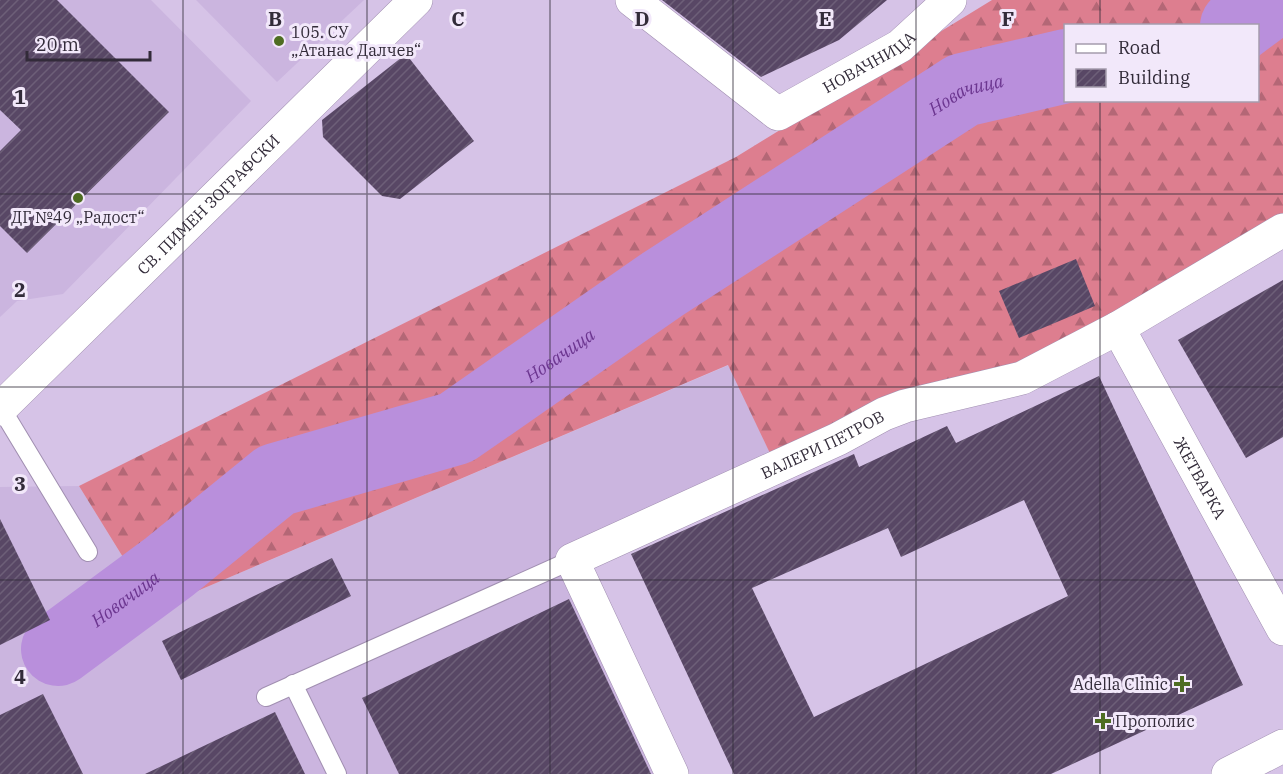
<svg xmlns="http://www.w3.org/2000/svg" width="1283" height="774" font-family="'IBM Plex Serif',serif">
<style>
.built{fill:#cbb5df}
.forest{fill:url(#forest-firs);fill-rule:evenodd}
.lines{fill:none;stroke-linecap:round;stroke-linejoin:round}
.river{stroke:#b98fdc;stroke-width:74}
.building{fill:url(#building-hatch);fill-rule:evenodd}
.service-casing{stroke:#a18fb1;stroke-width:20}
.minor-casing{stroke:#a18fb1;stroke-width:34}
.service{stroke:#fff;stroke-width:18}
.minor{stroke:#fff;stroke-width:33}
.grid{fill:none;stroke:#322b39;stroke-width:1.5;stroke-opacity:0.55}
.poi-dot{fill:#4e6d22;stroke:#f2e8fa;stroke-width:2}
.labels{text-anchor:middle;stroke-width:6;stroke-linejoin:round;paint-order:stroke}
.poi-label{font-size:16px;fill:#322b39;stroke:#f2e8fa;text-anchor:start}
.street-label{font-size:16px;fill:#322b39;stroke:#f2e8fa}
.water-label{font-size:18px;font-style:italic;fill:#6c3690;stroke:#f2e8fa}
.grid-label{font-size:20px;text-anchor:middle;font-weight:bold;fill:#322b39;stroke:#f2e8fa;stroke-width:6;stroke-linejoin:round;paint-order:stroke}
</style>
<defs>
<pattern id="forest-firs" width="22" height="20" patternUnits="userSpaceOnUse" patternTransform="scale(1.5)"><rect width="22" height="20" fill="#dd7e8f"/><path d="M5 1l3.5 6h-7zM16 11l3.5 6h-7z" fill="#b46776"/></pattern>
<pattern id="building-hatch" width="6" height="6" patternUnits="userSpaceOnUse" patternTransform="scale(1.5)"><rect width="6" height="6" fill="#584765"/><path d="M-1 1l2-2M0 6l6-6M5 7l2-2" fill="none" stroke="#6d5f78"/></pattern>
</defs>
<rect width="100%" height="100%" fill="#d6c3e7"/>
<!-- built -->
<g class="built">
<polygon points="0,0 151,0 251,101 63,294 17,301 0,317"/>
<polygon points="196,0 364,0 277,82"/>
<polygon points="729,365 776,466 572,560 686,774 0,774 0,487 79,486 155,609"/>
</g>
<!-- forest -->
<path class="forest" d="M992,0H1283V230L1118,328L776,466L728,365L155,609L79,486L736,157ZM1066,26H1258V100H1066Z"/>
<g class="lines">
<!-- river -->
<g class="river">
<polyline points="1237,26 1272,0"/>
<path id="s1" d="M58,649L169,567L276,480L456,428L663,284L963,90L1066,66"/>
</g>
</g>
<!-- building -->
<g class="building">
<polygon points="0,0 57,0 169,112 27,253 0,226 0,151 21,130 0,110"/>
<polygon points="662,0 887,0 839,40 761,77"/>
<polygon points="406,54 474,141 400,199 382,196 323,137 322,120"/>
<polygon points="1076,259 1095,306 1019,338 999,291"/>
<polygon points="1283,280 1283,437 1246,458 1178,340"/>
<path d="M1099,376L1243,685L1051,774H734L631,554L854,454L859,467L947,426L956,443ZM1024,500L1068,596L814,717L752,588L888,528L901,557Z"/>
<polygon points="0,519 50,620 0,645"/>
<polygon points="332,558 351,596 181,680 162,641"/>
<polygon points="569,599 651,774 399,774 362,698"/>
<polygon points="43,694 83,774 0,774 0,715"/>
<polygon points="275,712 305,774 145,774"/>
</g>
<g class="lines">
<defs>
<g id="service">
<polyline points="1,408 88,552"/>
<polyline points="293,684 337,774"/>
<polyline points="266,697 572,560"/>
</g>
<g id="minor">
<path id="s2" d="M632,0L778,114L900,46L950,0"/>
<path id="s3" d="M1118,328L1283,629"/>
<path id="s4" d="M0,409L416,0"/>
<path id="s5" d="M672,774L572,560L838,439L884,414L905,406L1022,378L1118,328L1283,230"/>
<polyline points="1228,774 1283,746"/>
</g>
</defs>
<!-- service casing -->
<use href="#service" class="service-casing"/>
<!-- minor casing -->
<use href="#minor" class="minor-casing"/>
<!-- service -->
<use href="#service" class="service"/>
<!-- minor -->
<use href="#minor" class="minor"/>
</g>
<!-- grid -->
<path class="grid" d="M183,0V774M367,0V774M550,0V774M733,0V774M916,0V774M1100,0V26M1100,100V774M0,194H1283M0,387H1283M0,580H1283"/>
<!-- markers -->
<g class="poi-dot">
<circle cx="279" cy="41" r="6"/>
<circle cx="78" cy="198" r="6"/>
<path d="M1179 675h6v6h6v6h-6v6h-6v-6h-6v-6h6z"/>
<path d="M1100 712h6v6h6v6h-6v6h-6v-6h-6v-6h6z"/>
</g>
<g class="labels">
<!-- poi labels -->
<g class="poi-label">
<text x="291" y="38">105. СУ<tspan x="291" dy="18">„Атанас Далчев“</tspan></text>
<text x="78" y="223" text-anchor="middle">ДГ №49 „Радост“</text>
<text x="1168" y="690" text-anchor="end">Adella Clinic</text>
<text x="1115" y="727">Прополис</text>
</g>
<!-- street labels -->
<g class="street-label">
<text dy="6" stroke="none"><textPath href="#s2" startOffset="290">НОВАЧНИЦА</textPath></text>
<text dy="6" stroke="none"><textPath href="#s4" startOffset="292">СВ. ПИМЕН ЗОГРАФСКИ</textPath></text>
<text dy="6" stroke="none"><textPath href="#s5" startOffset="512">ВАЛЕРИ ПЕТРОВ</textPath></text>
<text dy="6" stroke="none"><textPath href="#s3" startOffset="171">ЖЕТВАРКА</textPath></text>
</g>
<!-- water labels -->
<g class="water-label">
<text dy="6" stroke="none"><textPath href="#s1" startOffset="1074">Новачица</textPath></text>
<text dy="6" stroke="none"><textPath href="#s1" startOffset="590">Новачица</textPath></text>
<text dy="6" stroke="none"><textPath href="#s1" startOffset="84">Новачица</textPath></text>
</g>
</g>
<g class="grid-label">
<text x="275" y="26">B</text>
<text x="458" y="26">C</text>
<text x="642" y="26">D</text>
<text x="825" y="26">E</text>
<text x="1008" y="26">F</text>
<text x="20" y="104">1</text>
<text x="20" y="297">2</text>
<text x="20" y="491">3</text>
<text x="20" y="684">4</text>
</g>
<!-- legend -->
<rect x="1064" y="24" width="195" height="78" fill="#f2e8fa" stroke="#a59cad" stroke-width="1.5"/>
<rect x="1076" y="44" width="30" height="9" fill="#ffffff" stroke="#a59cad" stroke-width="1.5"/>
<text x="1118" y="54" font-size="18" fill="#322b39">Road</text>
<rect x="1076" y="69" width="30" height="18" fill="url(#building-hatch)" stroke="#a59cad" stroke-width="1.5"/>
<text x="1118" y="84" font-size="18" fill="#322b39">Building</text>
<!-- scale -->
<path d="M27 51v9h123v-9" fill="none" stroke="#322b39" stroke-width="3"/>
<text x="36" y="51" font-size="18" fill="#322b39" stroke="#f2e8fa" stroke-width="4.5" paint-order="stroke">20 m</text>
</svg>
